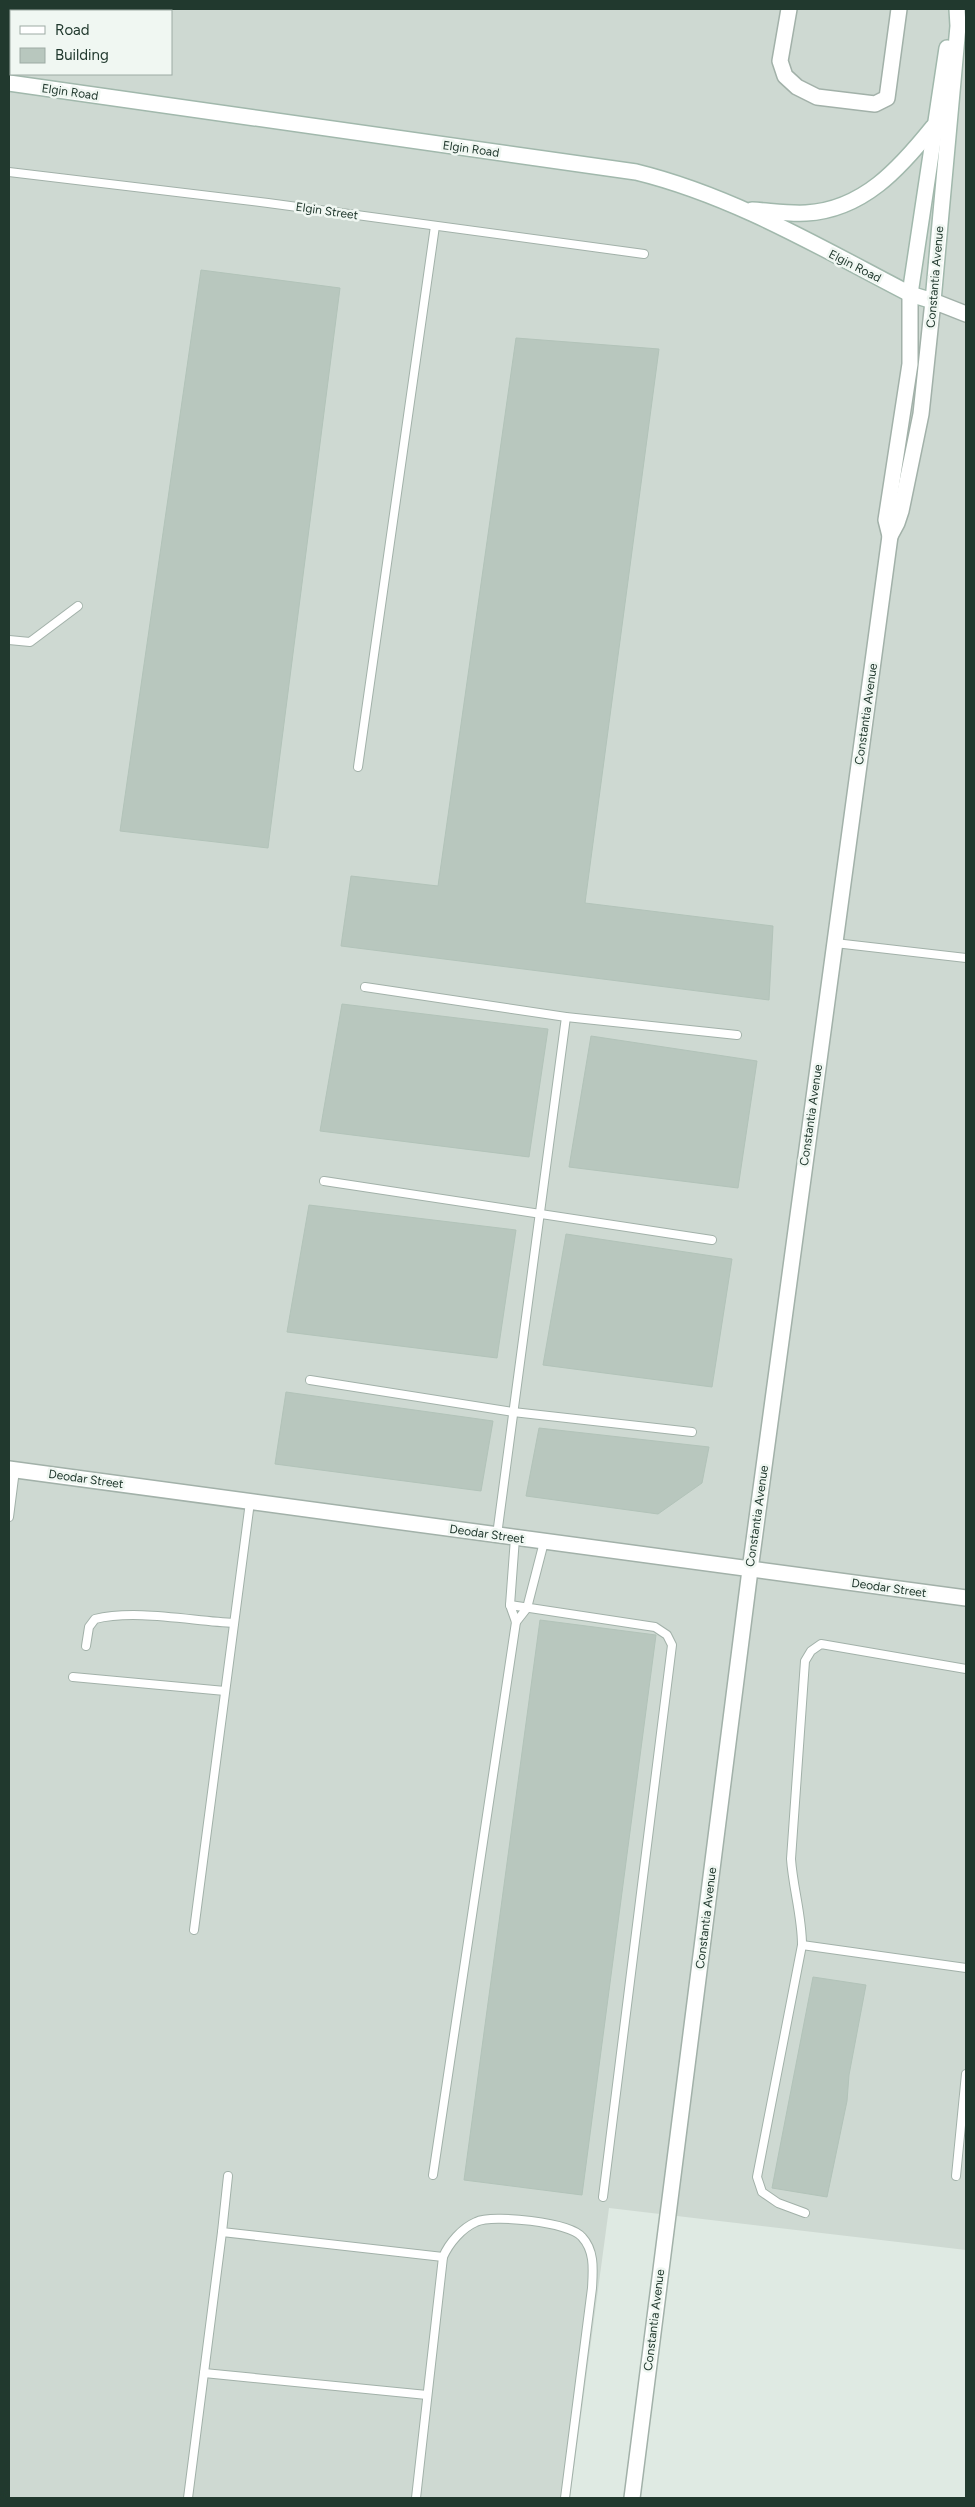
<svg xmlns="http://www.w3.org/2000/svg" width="975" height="2507" font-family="Figtree,sans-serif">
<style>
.built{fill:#ced9d2;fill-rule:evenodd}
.building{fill:#b8c7be;stroke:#b2c3b9}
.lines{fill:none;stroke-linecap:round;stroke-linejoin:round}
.lane-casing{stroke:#a2b1a9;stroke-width:10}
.street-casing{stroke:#a2b1a9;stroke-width:18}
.secondary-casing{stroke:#a1b8ac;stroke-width:18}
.lane{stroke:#fff;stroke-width:8}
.street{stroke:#fff;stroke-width:15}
.secondary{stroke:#fff;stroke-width:15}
.labels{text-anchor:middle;stroke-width:5;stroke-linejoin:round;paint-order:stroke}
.street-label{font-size:12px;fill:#21392e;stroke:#f0f7f2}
</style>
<rect width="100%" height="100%" fill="#dfeae3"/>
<!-- built -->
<path class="built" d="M9,9H966V2250L609,2208L570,2498H9ZM11,11H171V74H11Z"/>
<!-- building -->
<g class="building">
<polygon points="201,270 340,288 268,848 120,831"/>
<polygon points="516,338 659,349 585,903 773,926 769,1000 341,946 351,876 438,886"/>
<polygon points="342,1004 548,1029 529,1157 320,1131"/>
<polygon points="591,1036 757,1061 738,1188 569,1167"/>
<polygon points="309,1205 516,1230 497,1358 287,1332"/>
<polygon points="566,1234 732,1259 712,1387 543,1365"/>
<polygon points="286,1392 493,1421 481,1491 275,1464"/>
<polygon points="539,1428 709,1447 702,1483 658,1514 526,1496"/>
<polygon points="540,1620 656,1635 582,2195 464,2180"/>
<polygon points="813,1977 866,1985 849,2075 847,2101 827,2197 772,2188"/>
</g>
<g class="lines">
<defs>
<g id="lane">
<polyline points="9,172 268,203 644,254"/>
<polyline points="9,640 30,642 78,606"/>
<polyline points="358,767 435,226"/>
<polyline points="835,943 966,958"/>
<polyline points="365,987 566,1017 737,1035"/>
<polyline points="324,1181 712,1240"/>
<polyline points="310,1380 513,1412 692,1432"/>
<polyline points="9,1517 15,1470"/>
<polyline points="497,1535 566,1017"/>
<polyline points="510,1605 655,1627 667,1635 672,1645 603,2197"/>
<polyline points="516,1622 527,1608 544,1542"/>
<path d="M86,1646L89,1627L95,1619C135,1609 192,1621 234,1623"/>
<polyline points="73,1677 225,1691"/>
<polyline points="194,1930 250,1502"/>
<polyline points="802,1945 966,1968"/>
<polyline points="433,2175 516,1622 510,1605 515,1538"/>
<polyline points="228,2176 222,2232 443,2257"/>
<polyline points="956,2176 966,2074"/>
<path d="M805,2213L778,2203L762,2192L757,2177L802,1945C802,1916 793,1888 791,1859L805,1661L811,1651L821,1644L966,1669"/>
<polyline points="204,2373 427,2395"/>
<polyline points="188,2498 222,2232"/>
<path d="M416,2498L443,2257C449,2243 462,2228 476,2222C493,2214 570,2222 582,2237C595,2251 593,2270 592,2288L565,2498"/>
</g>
<g id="street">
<polyline points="789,9 780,61 785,76 797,87 817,97 875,104 887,98 899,9"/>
<polyline points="890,536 897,523 901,511 921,414 933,301 966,314"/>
<polyline points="9,1469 966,1598"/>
<polyline points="632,2498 750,1570 890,536 886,520 910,364 910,294"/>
</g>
<g id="secondary">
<path d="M9,83L636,172C734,196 821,248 910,294L933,301L958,26L957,9"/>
<path d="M752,210C770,211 788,214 806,213C863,210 900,168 933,127"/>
<polyline points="910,294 947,48"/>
</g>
</defs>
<!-- lane casing -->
<use href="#lane" class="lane-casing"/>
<!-- street casing -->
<use href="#street" class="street-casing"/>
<!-- secondary casing -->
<use href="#secondary" class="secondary-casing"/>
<!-- lane -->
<use href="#lane" class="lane"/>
<!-- street -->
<use href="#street" class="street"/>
<!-- secondary -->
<use href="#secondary" class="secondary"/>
</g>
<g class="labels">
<!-- street labels -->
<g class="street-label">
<text transform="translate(70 92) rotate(8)" y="4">Elgin Road</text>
<text transform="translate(471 149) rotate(8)" y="4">Elgin Road</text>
<text transform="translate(327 211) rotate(8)" y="4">Elgin Street</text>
<text transform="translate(855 266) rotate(27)" y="4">Elgin Road</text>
<text transform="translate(935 277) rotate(-85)" y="4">Constantia Avenue</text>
<text transform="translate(866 714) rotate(-82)" y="4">Constantia Avenue</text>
<text transform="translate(811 1115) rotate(-82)" y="4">Constantia Avenue</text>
<text transform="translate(86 1479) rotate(8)" y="4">Deodar Street</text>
<text transform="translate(757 1516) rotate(-82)" y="4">Constantia Avenue</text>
<text transform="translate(487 1534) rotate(8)" y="4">Deodar Street</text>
<text transform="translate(889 1588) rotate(8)" y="4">Deodar Street</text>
<text transform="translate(706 1918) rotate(-83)" y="4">Constantia Avenue</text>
<text transform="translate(654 2320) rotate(-83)" y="4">Constantia Avenue</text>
</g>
</g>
<!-- border -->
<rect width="975" height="2507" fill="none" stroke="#21392e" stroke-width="20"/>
<!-- legend -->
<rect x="10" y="10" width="162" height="65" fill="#f0f7f2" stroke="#9daba4"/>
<rect x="20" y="26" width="25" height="8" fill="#ffffff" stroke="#9daba4"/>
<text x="55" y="35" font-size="15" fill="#21392e">Road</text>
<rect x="20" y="48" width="25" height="15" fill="#b8c7be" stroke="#9daba4"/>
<text x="55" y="60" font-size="15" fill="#21392e">Building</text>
</svg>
